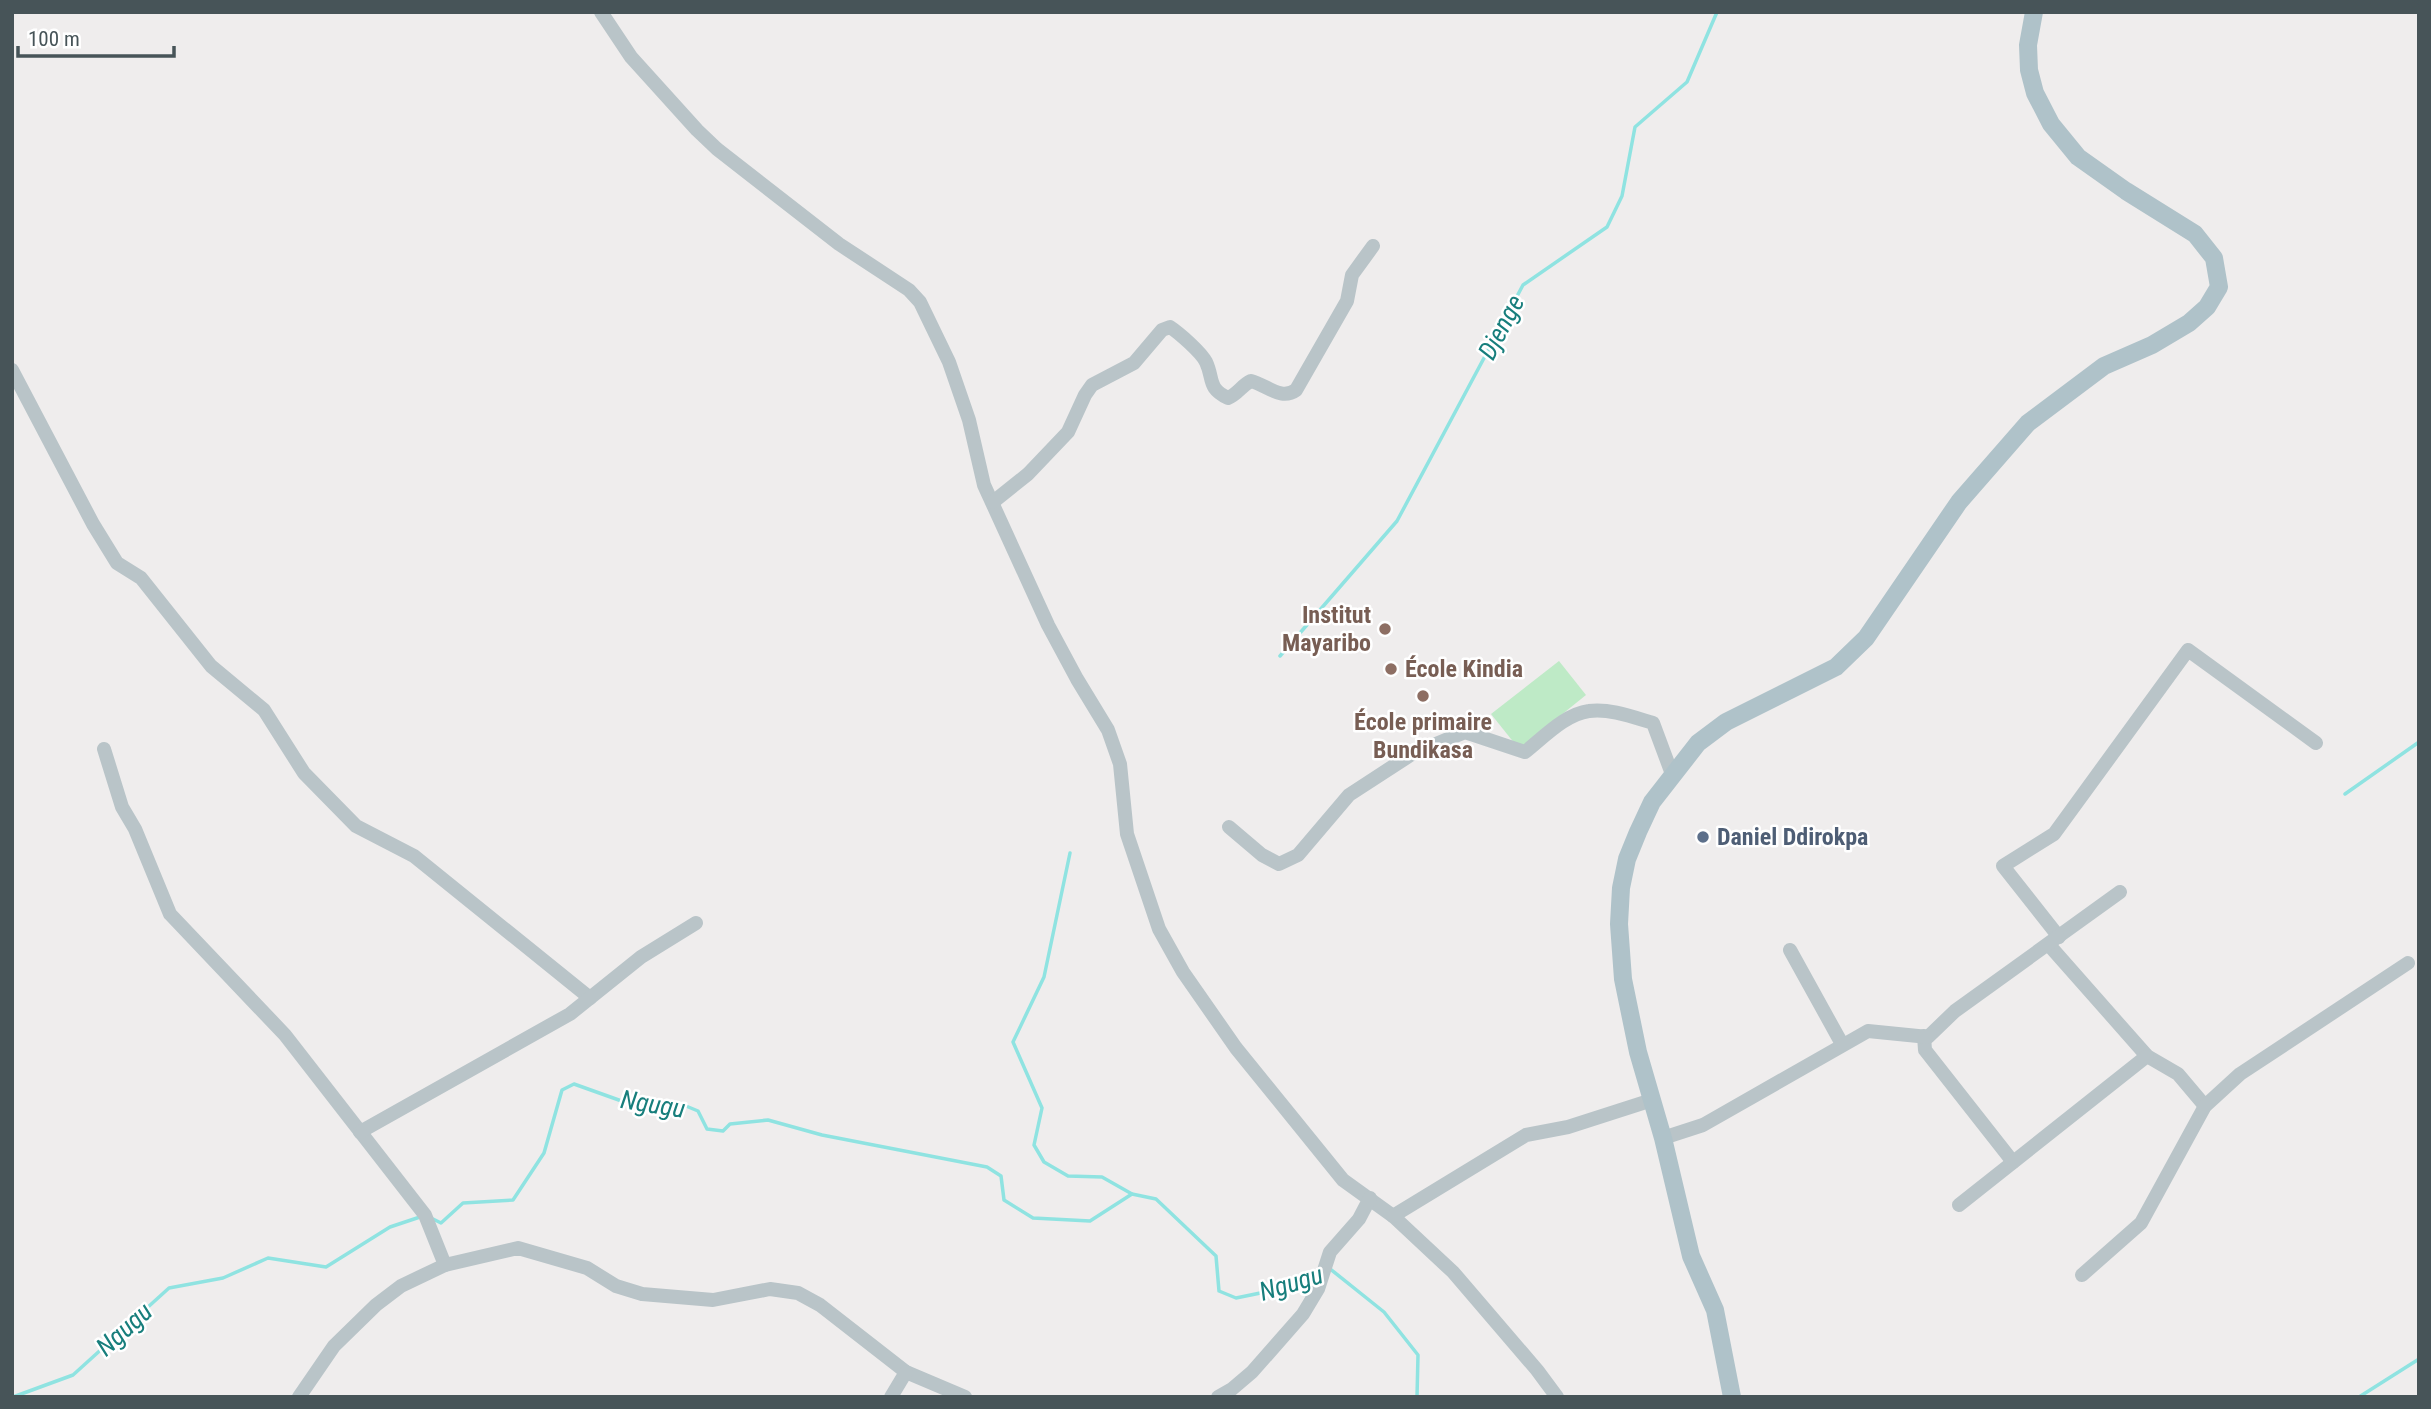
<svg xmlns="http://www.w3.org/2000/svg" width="2431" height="1409" font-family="'Roboto Condensed',sans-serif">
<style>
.green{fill:#beeac6}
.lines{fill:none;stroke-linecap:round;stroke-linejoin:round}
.stream{stroke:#8fe3e1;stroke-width:3.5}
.minor{stroke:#b9c4c8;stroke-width:14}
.major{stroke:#afc2c9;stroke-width:18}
.education-dot{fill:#8d6e63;stroke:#fff;stroke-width:2.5}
.service-dot{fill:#5c6f8a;stroke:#fff;stroke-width:2.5}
.labels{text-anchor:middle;stroke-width:5;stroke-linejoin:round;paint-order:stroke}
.education-label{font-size:24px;font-weight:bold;fill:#785e54;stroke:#fff;text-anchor:end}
.service-label{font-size:24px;font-weight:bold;fill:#4e5e75;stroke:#fff;text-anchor:start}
.water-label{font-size:26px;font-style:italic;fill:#177e7c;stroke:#fff}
</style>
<rect width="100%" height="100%" fill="#efeded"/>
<!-- green -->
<polygon class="green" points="1559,661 1586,695 1519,749 1491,714"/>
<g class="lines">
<!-- stream -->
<g class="stream">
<polyline points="1280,656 1397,521 1523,285 1607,227 1622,196 1635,127 1687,82 1717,12"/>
<polyline points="2345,794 2419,742"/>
<polyline points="1070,853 1044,977 1013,1042 1042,1108 1034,1145 1044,1162 1068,1176 1102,1177 1132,1194 1156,1199 1216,1256 1219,1291 1236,1298 1285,1288 1319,1272"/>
<polyline points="433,1219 441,1223 463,1203 513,1200 544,1153 562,1090 574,1084 630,1104 686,1106 698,1111 707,1129 723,1131 730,1124 768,1120 822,1135 987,1167 1001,1176 1004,1200 1033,1218 1090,1221 1132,1194"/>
<polyline points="1329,1268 1384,1312 1418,1355 1417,1397"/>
<polyline points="13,1397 73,1375 169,1288 223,1278 268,1258 326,1267 390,1227 420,1217"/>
<polyline points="2359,1397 2419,1359"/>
</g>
<!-- minor -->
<g class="minor">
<polyline points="601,12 631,57 697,130 717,149 839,244 909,290 920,302 949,362 969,420 984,485 1048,625 1077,679 1108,730 1120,764 1127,834 1159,929 1183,972 1236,1048 1343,1180 1393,1216 1453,1272 1537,1370 1557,1397"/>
<polyline points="12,370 93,524 117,563 141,578 211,666 264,710 304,773 356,826 414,856 590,998"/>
<path d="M993,502L1028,474L1068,432L1085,395L1092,385L1134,363L1162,330L1170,327C1179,333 1201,352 1206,362C1214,379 1207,388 1228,398C1238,394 1242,385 1251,381C1267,385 1281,401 1296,390L1347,301L1352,275L1373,246"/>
<polyline points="104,749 122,807 135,829 170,914 285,1035 425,1215 445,1265"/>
<path d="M1229,827L1262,855L1279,864L1298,855L1349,795L1412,754L1465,732L1525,752C1543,738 1565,714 1589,711C1609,708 1633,717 1653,723L1672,774"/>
<polyline points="2059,937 2003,866 2054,834 2188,650 2316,743"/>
<polyline points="2049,945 2147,1056 2178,1074 2205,1106"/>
<polyline points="1790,950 1842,1044"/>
<polyline points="1924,1036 1925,1050 2013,1162"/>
<polyline points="360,1132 570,1014 641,957 696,923"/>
<polyline points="1663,1138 1703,1125 1868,1031 1928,1037 1955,1011 2120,892"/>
<polyline points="1959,1205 2147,1056"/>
<polyline points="1393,1216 1526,1135 1568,1127 1652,1100"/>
<polyline points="2082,1275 2141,1223 2205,1106 2240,1074 2408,963"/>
<polyline points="299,1397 334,1346 376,1305 401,1286 445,1265 518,1248 587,1268 616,1286 642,1294 713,1300 770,1289 798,1293 820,1305 906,1372 965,1397"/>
<polyline points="891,1397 906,1372"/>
<polyline points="1218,1397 1232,1389 1252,1372 1303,1314 1318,1289 1330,1252 1359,1219 1370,1198"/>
</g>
<!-- major -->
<polyline class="major" points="1732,1397 1715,1310 1691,1256 1663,1138 1638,1052 1623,979 1619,924 1621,888 1627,859 1638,832 1652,802 1698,743 1726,722 1836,667 1866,638 1959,502 2028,423 2104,366 2152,345 2189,323 2207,307 2219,287 2214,258 2195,234 2126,191 2078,157 2051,124 2035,93 2029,70 2028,45 2034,12"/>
</g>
<!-- markers -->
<g class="education-dot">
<circle cx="1385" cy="629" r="7"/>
<circle cx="1391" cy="669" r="7"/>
<circle cx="1423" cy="696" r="7"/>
</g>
<circle class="service-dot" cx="1703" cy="837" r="7"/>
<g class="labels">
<!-- education labels -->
<g class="education-label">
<text x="1371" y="623">Institut<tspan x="1371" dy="28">Mayaribo</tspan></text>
<text x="1405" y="677" text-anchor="start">École Kindia</text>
<text x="1423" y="730" text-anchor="middle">École primaire<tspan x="1423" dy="28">Bundikasa</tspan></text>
</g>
<!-- service labels -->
<g class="service-label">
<text x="1717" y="845">Daniel Ddirokpa</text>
</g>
<!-- water labels -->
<g class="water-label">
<text transform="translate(1501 327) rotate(-62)" y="9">Djenge</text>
<text transform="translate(653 1104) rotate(9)" y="9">Ngugu</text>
<text transform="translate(1291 1283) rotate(-17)" y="9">Ngugu</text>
<text transform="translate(124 1329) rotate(-42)" y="9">Ngugu</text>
</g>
</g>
<!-- border -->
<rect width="2431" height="1409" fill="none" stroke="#475458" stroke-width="28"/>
<!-- scale -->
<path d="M18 46v10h156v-10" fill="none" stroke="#475458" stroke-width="3.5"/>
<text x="28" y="46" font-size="21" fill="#475458" stroke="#ffffff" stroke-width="5" paint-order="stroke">100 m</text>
</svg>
